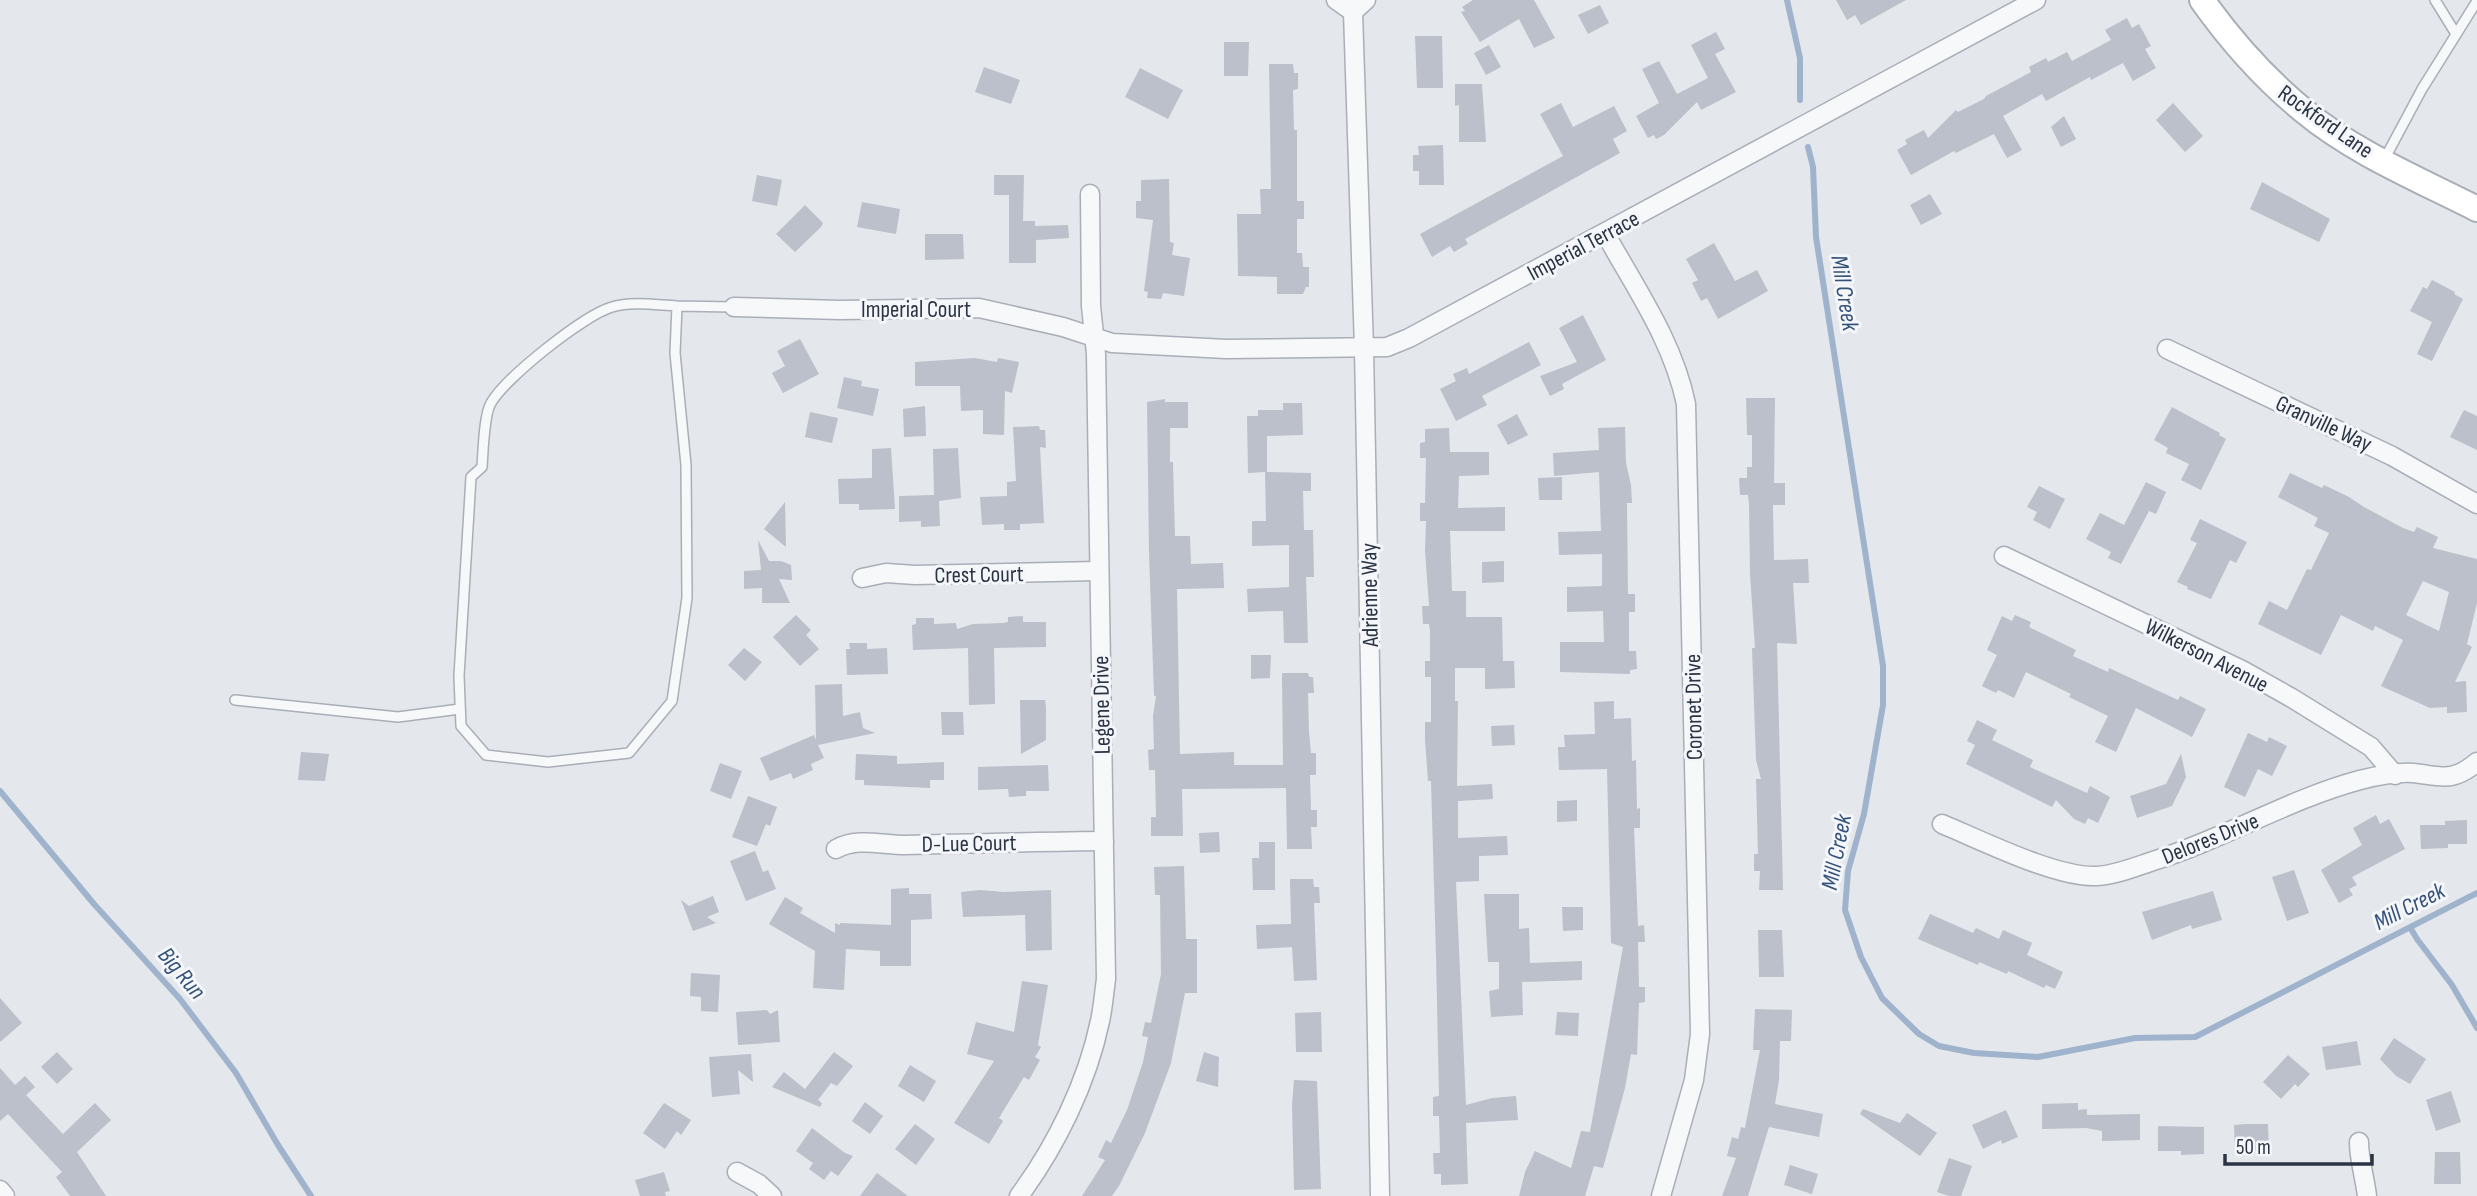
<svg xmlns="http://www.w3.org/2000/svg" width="2477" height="1196" font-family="'Sofia Sans Condensed',sans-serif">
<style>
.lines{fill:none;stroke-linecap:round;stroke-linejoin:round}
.stream{stroke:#9fb4cc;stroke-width:6}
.building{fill:#bbc0ca;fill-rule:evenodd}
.lane-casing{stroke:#a9aeb7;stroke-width:12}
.street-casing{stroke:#a9aeb7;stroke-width:21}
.secondary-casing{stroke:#a9aeb7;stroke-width:28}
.lane{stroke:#f7f8fa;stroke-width:9}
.street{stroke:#f7f8fa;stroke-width:18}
.secondary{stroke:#fff;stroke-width:24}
.labels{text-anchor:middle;stroke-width:6;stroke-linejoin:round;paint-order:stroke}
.street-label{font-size:23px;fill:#2b3445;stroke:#f4f6f9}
.water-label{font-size:24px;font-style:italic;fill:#34527a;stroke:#f4f6f9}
</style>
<rect width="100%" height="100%" fill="#e4e7ec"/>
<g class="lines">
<!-- stream -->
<g class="stream">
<polyline points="1787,0 1800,58 1800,100"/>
<polyline points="1808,147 1813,167 1816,237 1883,666 1883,705 1864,814 1848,871 1845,910 1861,957 1882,998 1919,1034 1939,1046 1974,1053 2038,1057 2135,1038 2195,1037 2477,893"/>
<polyline points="0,791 94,904 180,999 236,1073 278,1145 311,1196"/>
<polyline points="2411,929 2417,939 2452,985 2477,1028"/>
</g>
</g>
<!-- building -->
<g class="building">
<polygon points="1473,0 1534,0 1555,38 1534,48 1519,19 1480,42 1461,12 1465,11 1462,7"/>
<polygon points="1836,0 1906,0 1861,25 1855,15 1847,20"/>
<polygon points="1600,5 1609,23 1588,34 1578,15"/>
<polygon points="2127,18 2132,28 2139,24 2151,46 2145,49 2156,68 2133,81 2123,63 2091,80 2090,77 2046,101 2042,94 2003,116 2022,150 2007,158 1994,134 1956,153 1954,151 1911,175 1897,150 1907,144 1905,140 1924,130 1928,138 1956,110 1958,112 1984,99 1986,96 2031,72 2029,67 2046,58 2048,62 2067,52 2072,61 2111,40 2105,30"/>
<polygon points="1716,32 1725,49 1715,54 1736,92 1701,110 1697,102 1664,135 1656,139 1654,135 1648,138 1636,116 1659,103 1642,69 1659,61 1677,94 1708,78 1691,45"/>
<polygon points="1415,36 1442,36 1443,88 1417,88"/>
<polygon points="1224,42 1249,42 1248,76 1224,76"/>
<polygon points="1489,45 1501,67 1486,75 1474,53"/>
<polygon points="1269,64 1293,64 1294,73 1298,73 1298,89 1293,90 1294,130 1297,130 1297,201 1304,201 1304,219 1297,219 1297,253 1302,253 1303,267 1309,267 1309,287 1306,287 1303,294 1277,294 1277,277 1238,276 1237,214 1261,214 1260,189 1271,189"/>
<polygon points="984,67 1020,80 1011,104 975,92"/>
<polygon points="1140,68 1183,90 1168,119 1125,97"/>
<polygon points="1455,84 1482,84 1486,142 1459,142 1459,105 1455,106"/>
<polygon points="1561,103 1573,127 1614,106 1627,131 1613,139 1620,153 1465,239 1468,244 1454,252 1450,246 1432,257 1420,234 1563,156 1540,114"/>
<polygon points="2173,103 2203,136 2185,152 2156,120"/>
<polygon points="2064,116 2076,139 2061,147 2051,127"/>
<polygon points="1443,145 1444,185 1419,185 1419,171 1413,171 1413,155 1419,155 1418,146"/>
<polygon points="757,175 782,180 777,206 752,201"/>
<polygon points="994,175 1024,175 1023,221 1035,221 1035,226 1068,225 1069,238 1036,240 1036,263 1009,263 1009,195 994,195"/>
<polygon points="1169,179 1170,242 1174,243 1172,255 1190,258 1184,296 1163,293 1161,299 1147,298 1148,292 1144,291 1153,220 1136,218 1136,201 1141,201 1141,180"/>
<polygon points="2262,182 2330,219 2319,242 2250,209"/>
<polygon points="1930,194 1942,214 1921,225 1910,205"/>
<polygon points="862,202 900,209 896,234 857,227"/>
<polygon points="805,205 823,223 821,227 795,252 776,234"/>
<polygon points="925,234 963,234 964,259 925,260"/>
<polygon points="1714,243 1735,281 1757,270 1768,291 1718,319 1707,298 1701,301 1692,283 1698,280 1686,259"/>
<polygon points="2432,280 2455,292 2454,294 2463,299 2432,361 2417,354 2432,322 2410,311 2423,287 2427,289"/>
<polygon points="1583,315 1606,360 1562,384 1564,389 1550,396 1540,376 1577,362 1559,328"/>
<polygon points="800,339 819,374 783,393 772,373 785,366 777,351"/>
<polygon points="1529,342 1541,365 1482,396 1487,405 1456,421 1440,389 1456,381 1453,374 1467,368 1469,374"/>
<polygon points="975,358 997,362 998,358 1019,362 1012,393 1005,391 1004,435 983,434 983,410 961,411 960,386 915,386 915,362"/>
<polygon points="844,377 862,381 861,386 879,389 873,416 837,408"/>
<polygon points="1746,398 1775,398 1774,483 1785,483 1785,505 1773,505 1774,560 1808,559 1809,583 1793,583 1797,644 1777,643 1783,890 1759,890 1760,871 1754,871 1754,854 1758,854 1756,779 1761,779 1756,760 1752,648 1755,648 1750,574 1749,505 1748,495 1740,495 1739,478 1747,478 1747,467 1752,467 1752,435 1747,435"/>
<polygon points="1165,399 1165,402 1188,402 1188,428 1170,428 1170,462 1173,462 1175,536 1190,536 1191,564 1223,563 1224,588 1177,589 1180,754 1234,752 1234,765 1283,765 1282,673 1308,673 1309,677 1313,677 1314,693 1308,693 1309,732 1311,753 1316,753 1316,775 1310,775 1311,810 1317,810 1317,827 1311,827 1312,849 1287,849 1286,788 1182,789 1183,836 1151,836 1151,817 1156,817 1155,770 1149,770 1148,750 1154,749 1153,716 1156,696 1154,696 1149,552 1147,402"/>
<polygon points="1283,403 1302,403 1303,435 1267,436 1267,472 1311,473 1311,491 1303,491 1304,530 1313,530 1314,577 1306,577 1308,643 1284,643 1283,611 1248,612 1247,589 1289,587 1289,545 1252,546 1252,521 1266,521 1265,472 1248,473 1247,416 1258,416 1258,410 1283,410"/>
<polygon points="925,406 926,436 904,437 903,409"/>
<polygon points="2172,407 2220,433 2219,435 2226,439 2201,490 2181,480 2189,464 2166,453 2168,448 2154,440"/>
<polygon points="2464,410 2477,416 2477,450 2450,437"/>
<polygon points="810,412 838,418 832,443 805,437"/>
<polygon points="1517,414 1528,435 1508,445 1497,425"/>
<polygon points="1039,426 1040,430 1045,430 1046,448 1040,447 1044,523 1020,524 1020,530 1004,530 1004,524 982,525 980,497 1007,496 1007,482 1016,481 1013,427"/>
<polygon points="1625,427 1626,463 1631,485 1632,503 1627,503 1628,594 1635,594 1635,612 1629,612 1629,651 1636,651 1637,669 1630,670 1630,674 1560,672 1560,642 1604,642 1603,611 1567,612 1567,587 1602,586 1602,554 1559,555 1558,532 1601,531 1599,472 1554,476 1553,453 1599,450 1598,428"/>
<polygon points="1449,428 1450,452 1489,452 1489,475 1459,476 1458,508 1505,507 1505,531 1450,531 1452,591 1466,591 1466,617 1502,617 1503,661 1514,661 1515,688 1485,689 1485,668 1455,668 1455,701 1458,701 1457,786 1492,784 1493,799 1458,801 1458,838 1507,836 1508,855 1479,856 1479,881 1456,882 1466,1105 1492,1098 1516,1096 1518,1120 1466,1123 1468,1184 1441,1185 1441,1174 1434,1174 1433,1153 1440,1153 1439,1116 1433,1116 1433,1097 1439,1096 1436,956 1431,781 1428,781 1425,740 1425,722 1431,722 1431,677 1425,677 1425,661 1430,661 1430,631 1429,624 1423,624 1422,606 1429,606 1425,551 1426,521 1420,521 1420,503 1425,503 1426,458 1420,458 1420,443 1425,442 1425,429"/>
<polygon points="891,448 895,509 859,510 859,504 839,504 838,479 872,478 872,449"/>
<polygon points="958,448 961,498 939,501 940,526 921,527 921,521 899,522 899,496 934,495 933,449"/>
<path d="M2290,473L2322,488L2324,485L2349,497L2364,507L2403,528L2414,532L2417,527L2438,537L2433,548L2477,559V603L2467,644L2472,647L2455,682L2466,681L2467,712L2447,713V707L2430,708L2381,686L2403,640L2375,626L2373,631L2341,615L2321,655L2258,624L2269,601L2287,610L2307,569L2311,570L2329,533L2314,526L2318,518L2278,497ZM2423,581L2449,592L2439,631L2406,615Z"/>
<polygon points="1562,477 1562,500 1539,500 1538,478"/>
<polygon points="2146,482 2166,492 2156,514 2149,511 2121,564 2108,558 2111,552 2086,539 2100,513 2124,525"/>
<polygon points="2039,486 2065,499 2050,529 2033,520 2037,512 2027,507"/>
<polygon points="785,502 786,547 764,529"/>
<polygon points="2200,519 2247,542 2236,563 2230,560 2211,599 2187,589 2188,587 2177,582 2197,543 2190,540"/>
<polygon points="758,540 769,561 781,561 791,565 792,580 779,579 790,603 762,603 762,588 744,589 744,571 761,570"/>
<polygon points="1504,561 1504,582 1482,583 1482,562"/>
<polygon points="796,615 811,630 806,635 819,649 800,666 773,637"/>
<polygon points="2015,615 2031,622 2029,627 2076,650 2073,656 2108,672 2109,668 2178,700 2180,696 2206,709 2192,737 2136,708 2116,752 2095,742 2108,716 2069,697 2071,694 2026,672 2014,698 1998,690 1996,693 1982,686 1997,655 1987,650 2002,616 2012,621"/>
<polygon points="1023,616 1023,622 1046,622 1046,647 994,648 995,704 969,705 968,648 913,650 912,625 916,624 916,618 934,618 934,624 956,623 957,629 973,624 1004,623 1008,622 1008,617"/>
<polygon points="849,643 867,643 867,649 887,648 888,674 847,675 846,649 850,649"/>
<polygon points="744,648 762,662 745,681 728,665"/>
<polygon points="1251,655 1271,655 1270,678 1251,679"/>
<polygon points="842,684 843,716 860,712 863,728 875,733 818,745 824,758 811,764 813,770 793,779 791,773 770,781 760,758 814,735 816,740 815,685"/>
<polygon points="1020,700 1045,700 1046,708 1046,740 1021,754"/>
<polygon points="1614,701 1614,719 1631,718 1632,761 1636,760 1637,809 1640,808 1640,828 1634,828 1638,926 1644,925 1645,942 1638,942 1639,987 1645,987 1645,1002 1639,1003 1637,1055 1631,1054 1625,1088 1603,1168 1594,1166 1585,1196 1519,1196 1525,1172 1535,1151 1571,1168 1581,1131 1590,1132 1623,947 1611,943 1607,769 1559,770 1558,747 1565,747 1564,735 1595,734 1594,702"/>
<polygon points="941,712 963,712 964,735 942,735"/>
<polygon points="1977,720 1997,730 1992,740 2033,760 2030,767 2087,793 2090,786 2110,797 2098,823 2088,818 2085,824 2074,819 2056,800 2052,807 1966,764 1975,745 1967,741"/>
<polygon points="1514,725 1515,745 1492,746 1491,726"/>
<polygon points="2248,733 2267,742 2269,737 2287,746 2272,776 2258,769 2245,797 2224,787"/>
<polygon points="301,752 329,754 325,781 298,780"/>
<polygon points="856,754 897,756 897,764 944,762 944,780 930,780 930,788 864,785 864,780 855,780"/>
<polygon points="2181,754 2186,777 2172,806 2137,818 2130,796 2166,784"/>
<polygon points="720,763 742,771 731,799 710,791"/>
<polygon points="1048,765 1049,791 1026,791 1026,796 1009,797 1008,789 978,790 978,767"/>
<polygon points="748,796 777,807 770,826 766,824 757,846 732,837"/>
<polygon points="1577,800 1577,821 1557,822 1557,801"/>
<polygon points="2376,815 2380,824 2389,819 2405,849 2352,877 2357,885 2349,889 2353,895 2339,903 2321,870 2362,845 2353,828"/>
<polygon points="2467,820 2467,844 2448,844 2448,848 2421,849 2420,825 2445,825 2445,821"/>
<polygon points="1219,832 1220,852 1200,853 1199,833"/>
<polygon points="1259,842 1275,842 1275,890 1253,890 1252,858 1259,858"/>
<polygon points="755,851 763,872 768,870 776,889 746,901 730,861"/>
<polygon points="1184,866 1186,939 1197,939 1197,993 1185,993 1171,1063 1145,1133 1119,1186 1112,1196 1082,1196 1105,1160 1098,1157 1106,1140 1111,1143 1127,1110 1143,1062 1148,1037 1142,1036 1145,1022 1151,1023 1161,974 1160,895 1155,895 1154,867"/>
<polygon points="2294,870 2309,913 2287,921 2272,877"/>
<polygon points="1290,879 1313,879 1314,887 1319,887 1320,903 1314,903 1317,980 1294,981 1292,947 1257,949 1256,925 1291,924"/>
<polygon points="909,888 909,894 931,894 932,919 911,920 911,966 880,966 880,951 846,949 844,990 813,988 815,951 769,924 785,897 803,908 800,913 835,933 835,923 840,925 840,923 891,925 891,889"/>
<polygon points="980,890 1003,892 1051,890 1052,950 1026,951 1025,915 963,917 961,892"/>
<polygon points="2213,891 2222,920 2192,929 2191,925 2152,940 2142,912"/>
<polygon points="1484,894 1519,894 1519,929 1529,928 1530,963 1582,961 1582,980 1522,982 1523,1015 1491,1017 1489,991 1499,989 1499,962 1488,962"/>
<polygon points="713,896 719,912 707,917 716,923 693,931 681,900 689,906"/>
<polygon points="1562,907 1583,907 1583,930 1563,931"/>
<polygon points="1930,914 1973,933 1976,928 1999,939 2003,930 2032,943 2027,955 2063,972 2055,989 2046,985 2044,988 2008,971 2007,974 1979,962 1978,965 1918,939"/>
<polygon points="1758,930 1782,930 1784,977 1759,977"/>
<polygon points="691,973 720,975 718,1012 701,1011 701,997 690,996"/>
<polygon points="1022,981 1048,985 1038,1045 1041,1047 1035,1057 1040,1060 1029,1080 1024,1077 999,1118 1003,1121 989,1144 954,1123 994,1061 967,1054 976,1022 1014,1032"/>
<polygon points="0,998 22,1023 0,1042"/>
<polygon points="1755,1009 1792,1010 1791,1041 1780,1041 1779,1080 1775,1104 1823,1114 1819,1137 1769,1127 1748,1196 1722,1196 1736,1158 1727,1156 1732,1137 1738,1139 1741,1127 1745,1128 1760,1050 1753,1050"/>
<polygon points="767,1010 770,1014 778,1010 780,1042 738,1045 736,1012"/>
<polygon points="1321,1012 1322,1052 1296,1052 1295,1013"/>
<polygon points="1557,1012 1579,1013 1578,1036 1555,1035"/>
<polygon points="2394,1038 2426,1059 2410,1084 2396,1076 2380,1059"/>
<polygon points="2357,1041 2361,1065 2326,1070 2322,1047"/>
<polygon points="57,1052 73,1069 57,1084 41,1067"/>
<polygon points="834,1052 853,1066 837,1086 831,1083 818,1100 822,1103 820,1107 772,1087 784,1072 805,1089"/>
<polygon points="1204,1052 1219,1057 1218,1087 1196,1081"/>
<polygon points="751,1054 753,1082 738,1070 740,1094 712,1097 709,1057"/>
<polygon points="2288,1055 2310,1074 2298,1087 2295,1084 2281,1099 2263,1082"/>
<polygon points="910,1065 936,1081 924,1102 898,1086"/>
<polygon points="0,1068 15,1085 25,1076 35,1087 26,1095 63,1134 95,1103 111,1120 77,1152 106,1196 70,1196 56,1177 62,1172 8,1114 0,1121"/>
<polygon points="1294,1080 1317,1081 1321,1189 1294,1190 1292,1105"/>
<polygon points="2451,1091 2461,1122 2436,1131 2426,1100"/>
<polygon points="865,1102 883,1116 870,1134 852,1121"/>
<polygon points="664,1103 691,1120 681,1135 677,1131 665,1149 643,1133"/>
<polygon points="2078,1103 2078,1110 2087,1109 2087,1115 2140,1114 2140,1140 2102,1141 2102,1131 2086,1128 2042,1129 2042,1104"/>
<polygon points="1863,1109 1900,1123 1907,1113 1937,1133 1920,1156 1860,1114"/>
<polygon points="2006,1110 2018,1137 2002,1144 2001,1140 1983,1149 1972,1125"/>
<polygon points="915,1124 935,1139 916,1165 895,1149"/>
<polygon points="2245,1124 2268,1124 2269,1150 2235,1151 2234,1125"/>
<polygon points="2158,1126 2204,1127 2204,1154 2181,1155 2181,1151 2158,1151"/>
<polygon points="812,1128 845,1153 853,1156 838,1176 831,1171 824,1180 809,1169 813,1163 796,1151"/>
<polygon points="2435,1152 2460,1152 2461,1184 2434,1184"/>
<polygon points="1949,1158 1972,1166 1961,1196 1949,1196 1937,1192"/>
<polygon points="1790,1165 1818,1174 1812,1194 1784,1185"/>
<polygon points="664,1172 670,1191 665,1192 666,1196 640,1196 635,1180"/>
<polygon points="877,1173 908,1196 860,1196"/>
</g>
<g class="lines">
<defs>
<g id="lane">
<polyline points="2435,0 2456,34"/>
<polyline points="2384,160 2422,89 2477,1"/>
<path d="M677,306C656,305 632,301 612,307C584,315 505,378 491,403C484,414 483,453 482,467L471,477L459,676L461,726L486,755L548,762L629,753L672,701L687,598L686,465L675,353L677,306L734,307"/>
<polyline points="235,700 398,717 460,709"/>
</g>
<g id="street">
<polyline points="1336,0 1353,12"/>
<polyline points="1366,0 1353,12 1364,348 1380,1196"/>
<path d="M1605,233C1636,289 1673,341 1686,404L1700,1034L1694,1080L1661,1196"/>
<polyline points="734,307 840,310 979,308 1063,327 1112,343 1226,349 1387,347 1409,338 2036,0"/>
<polyline points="2167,349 2392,456 2477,504"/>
<polyline points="2004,556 2242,670 2290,697 2371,747 2395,775"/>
<polyline points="862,578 886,573 915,575 1098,571"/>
<path d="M1942,824C1981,840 2056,878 2097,876C2116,875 2135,867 2153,861C2224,839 2289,799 2360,780C2376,776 2397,772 2413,773C2442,776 2452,783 2477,762"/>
<path d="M836,849C857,837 882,845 905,845C971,843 1037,842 1104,841"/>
<path d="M2359,1142C2359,1160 2365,1178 2367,1196"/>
<polyline points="737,1172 759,1184 772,1196"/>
<polyline points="0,1190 5,1196"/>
<path d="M1019,1196C1056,1146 1087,1083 1100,1021C1103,1008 1104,993 1106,979L1096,354L1091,306L1090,194"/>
</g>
<path id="secondary" d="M2202,0C2231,41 2265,79 2304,111C2353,152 2420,180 2477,209"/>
</defs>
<!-- lane casing -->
<use href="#lane" class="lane-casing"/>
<!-- street casing -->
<use href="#street" class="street-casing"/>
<!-- secondary casing -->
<use href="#secondary" class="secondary-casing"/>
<!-- lane -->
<use href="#lane" class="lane"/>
<!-- street -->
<use href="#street" class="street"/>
<!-- secondary -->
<use href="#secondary" class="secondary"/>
</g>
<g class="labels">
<!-- street labels -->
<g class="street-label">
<text transform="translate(2326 121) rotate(35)" y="8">Rockford Lane</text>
<text transform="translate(1583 245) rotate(-28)" y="8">Imperial Terrace</text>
<text x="916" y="317">Imperial Court</text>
<text transform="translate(2324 423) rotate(25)" y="8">Granville Way</text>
<text transform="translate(979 574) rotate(-1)" y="8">Crest Court</text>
<text transform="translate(1369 595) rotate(-91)" y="8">Adrienne Way</text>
<text transform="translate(2207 655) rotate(27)" y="8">Wilkerson Avenue</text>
<text transform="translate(1101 705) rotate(-91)" y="8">Legene Drive</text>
<text transform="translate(1693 707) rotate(-91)" y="8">Coronet Drive</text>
<text transform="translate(2210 838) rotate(-22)" y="8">Delores Drive</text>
<text transform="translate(969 843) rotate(-1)" y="8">D-Lue Court</text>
</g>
<!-- water labels -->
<g class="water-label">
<text transform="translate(1845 293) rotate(81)" y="8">Mill Creek</text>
<text transform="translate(1836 852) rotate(-79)" y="8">Mill Creek</text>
<text transform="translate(2409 906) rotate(-27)" y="8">Mill Creek</text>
<text transform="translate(182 973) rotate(50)" y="8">Big Run</text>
</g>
</g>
<!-- scale -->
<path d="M2225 1154v10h147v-10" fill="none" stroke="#2b3445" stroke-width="3.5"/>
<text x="2236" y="1154" font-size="21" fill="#2b3445" stroke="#f4f6f9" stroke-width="5" paint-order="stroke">50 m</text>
</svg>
